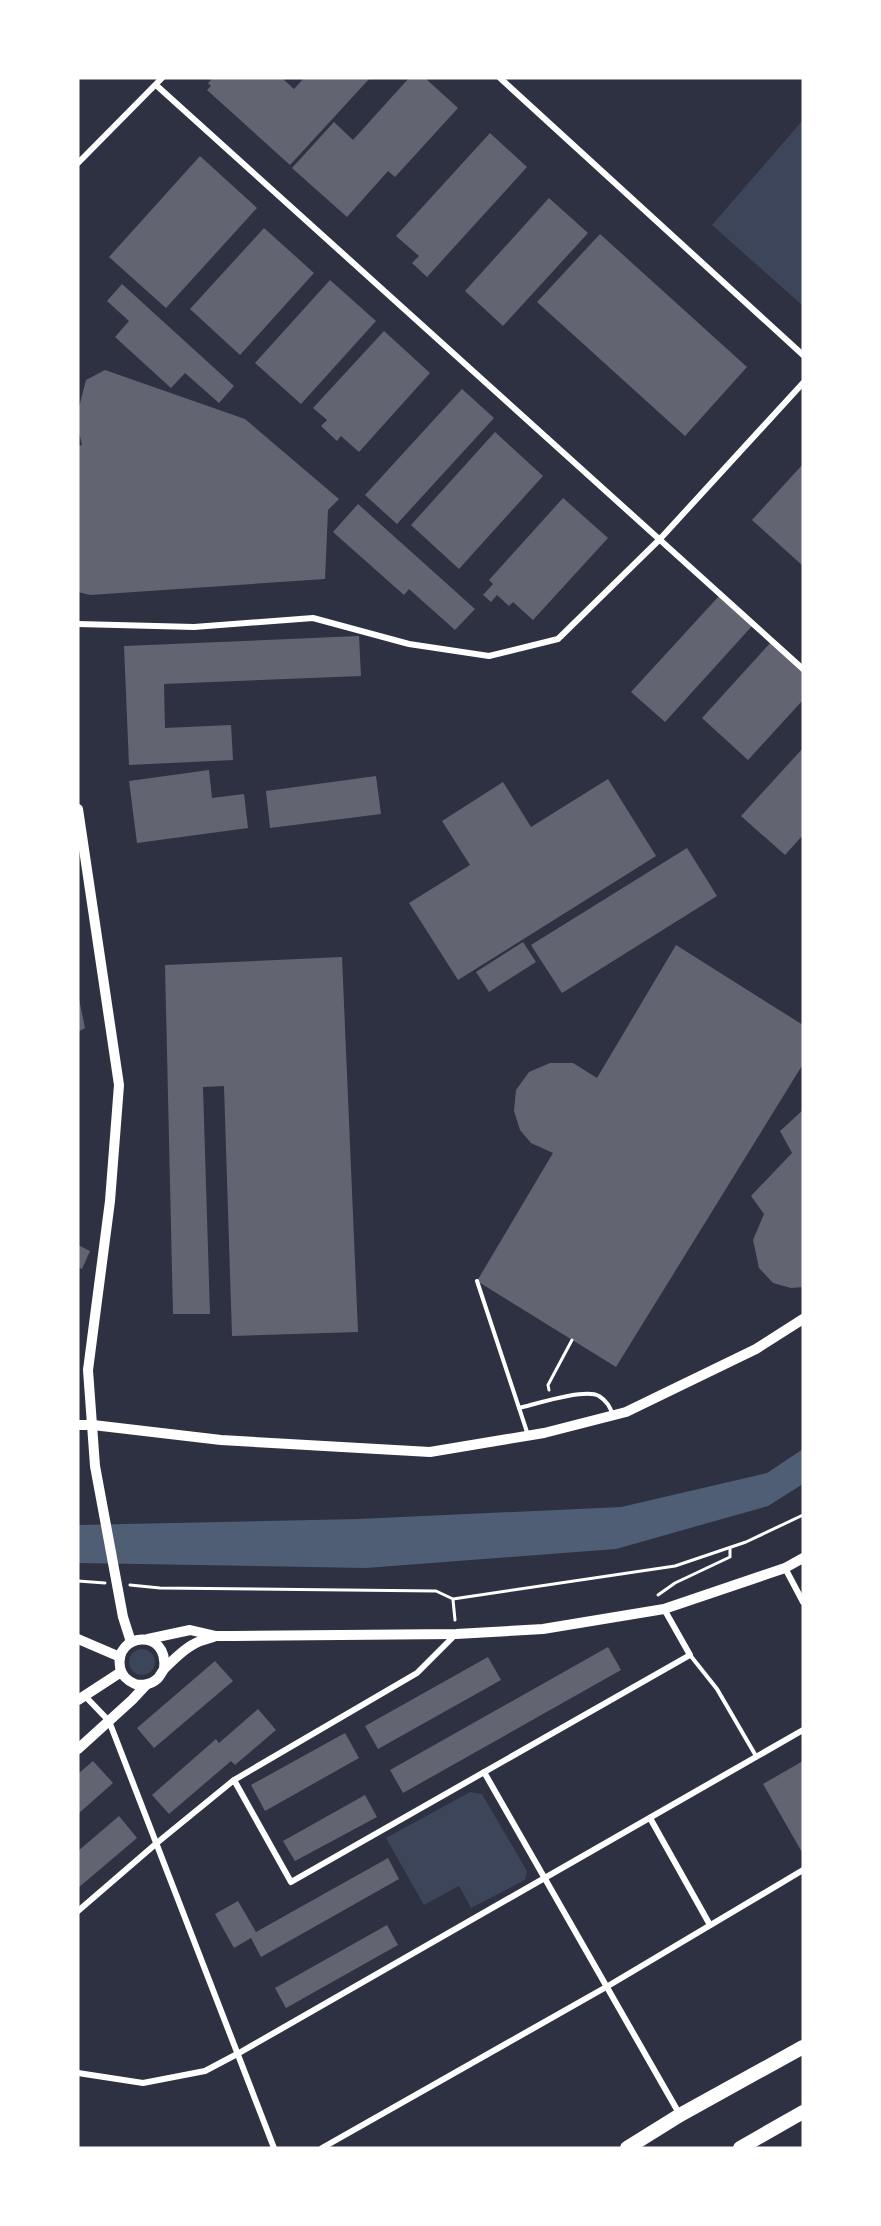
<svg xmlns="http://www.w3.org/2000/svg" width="881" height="2226" font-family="'DejaVu Sans',sans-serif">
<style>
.green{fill:#3c4559}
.water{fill:#4f5d75}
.building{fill:#626471}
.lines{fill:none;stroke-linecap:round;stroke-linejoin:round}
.path{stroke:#fff;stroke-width:3}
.service{stroke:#fff;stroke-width:4}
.minor{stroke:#fff;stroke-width:6}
.tertiary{stroke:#fff;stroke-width:10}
.primary{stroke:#fff;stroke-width:14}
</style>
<rect width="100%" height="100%" fill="#2d3142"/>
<!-- green -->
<g class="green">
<polygon points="803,120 803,306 712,225"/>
<circle cx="142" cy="1662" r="13"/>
<polygon points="470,1792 482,1794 527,1871 525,1880 471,1908 459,1886 424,1905 386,1838"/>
</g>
<!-- water -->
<polygon class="water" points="803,1449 803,1484 768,1506 616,1549 366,1568 78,1563 78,1525 358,1519 621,1507 767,1473"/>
<!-- building -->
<g class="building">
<polygon points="213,78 282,78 294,89 304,78 370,78 290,165 207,90 211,86 208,83"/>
<polygon points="409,78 425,78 458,108 395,177 388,171 347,217 292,168 334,122 353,140"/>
<polygon points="490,133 527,167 427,277 412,263 419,256 396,236"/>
<polygon points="200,156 257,208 166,308 109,257"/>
<polygon points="549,198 588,233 503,326 465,291"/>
<polygon points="264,228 314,273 240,355 190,309"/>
<polygon points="600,234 747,367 685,436 537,302"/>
<polygon points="330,280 376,321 301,404 255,363"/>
<polygon points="122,284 234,386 219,403 185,373 171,388 115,337 129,321 107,301"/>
<polygon points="384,331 430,373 359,452 341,436 337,441 321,426 327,420 313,408"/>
<polygon points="105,370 245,419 339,499 328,510 325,579 90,595 78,592 78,446 82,445 78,428 78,411 86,380"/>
<polygon points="462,389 494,418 397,524 365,495"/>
<polygon points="495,432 543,476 459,569 411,525"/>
<polygon points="803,464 803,566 752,520"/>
<polygon points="563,498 608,538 533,620 513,602 509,606 497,595 491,602 483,595 493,584 489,580"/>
<polygon points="358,504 475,609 455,630 409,589 404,595 333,532"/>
<polygon points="719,596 752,626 665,722 631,692"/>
<polygon points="359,636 361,676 164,684 165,728 231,725 233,760 129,765 124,646"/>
<polygon points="771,642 803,671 803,700 748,760 702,718"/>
<polygon points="803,748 803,835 785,855 741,816"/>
<polygon points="209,770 212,798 244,794 248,828 137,843 129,781"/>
<polygon points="376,776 381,814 270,828 266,791"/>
<polygon points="608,779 656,856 458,980 409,903 470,865 442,821 503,782 531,827"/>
<polygon points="687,848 717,896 562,993 531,945"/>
<polygon points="523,942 536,962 489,992 476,972"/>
<polygon points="676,945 803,1025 803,1064 616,1367 477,1281 553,1153 531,1143 520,1130 514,1111 516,1090 529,1072 550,1063 573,1063 597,1078"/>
<polygon points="342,957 358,1332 232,1336 224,1086 203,1087 210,1314 173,1314 165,965"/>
<polygon points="78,994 85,1028 78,1032"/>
<polygon points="803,1110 803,1287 791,1288 773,1283 759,1268 753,1240 764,1214 751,1196 792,1153 780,1131"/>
<polygon points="78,1245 90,1251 82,1269 78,1267"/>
<polygon points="608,1647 621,1670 403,1793 390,1770"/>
<polygon points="488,1657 501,1680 378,1749 365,1726"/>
<polygon points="215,1661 233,1681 154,1748 137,1728"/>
<polygon points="258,1709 276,1730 235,1765 231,1761 169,1814 152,1795 216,1739 219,1743"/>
<polygon points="345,1733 359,1758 265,1811 251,1785"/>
<polygon points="93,1761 113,1783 78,1814 78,1774"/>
<polygon points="803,1761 803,1854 763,1784"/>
<polygon points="365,1795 377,1817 295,1861 283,1841"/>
<polygon points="119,1816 137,1838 78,1888 78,1851"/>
<polygon points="388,1858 399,1879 261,1957 251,1938 234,1948 215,1914 238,1901 256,1932"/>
<polygon points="387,1925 398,1945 286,2008 275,1988"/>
</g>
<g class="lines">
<!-- path -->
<g class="path">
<polyline points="549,1390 548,1385 572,1340"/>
<polyline points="78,1581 105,1583"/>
<polyline points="130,1585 160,1588 436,1591 453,1599 675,1566 746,1542 803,1515"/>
<polyline points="658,1595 675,1583 730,1557 730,1548"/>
<polyline points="453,1600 455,1620"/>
</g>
<!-- service -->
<g class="service">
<polyline points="477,1281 528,1435"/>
<path d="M519,1408C536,1404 585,1388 599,1396C607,1401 610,1407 613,1415"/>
<polyline points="690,1655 717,1689 756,1756"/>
</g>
<!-- minor -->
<g class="minor">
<polyline points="500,78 803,355"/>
<polyline points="156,85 803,669"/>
<polyline points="78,163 162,78"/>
<polyline points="78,624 194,627 313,618 409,644 489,656 558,639 660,539 803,383"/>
<polyline points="785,1568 803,1602"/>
<polyline points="84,1695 109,1721 274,2148"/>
<polyline points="484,1772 680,2115"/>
<polyline points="234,1780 291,1882 690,1655 664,1609"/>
<polyline points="650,1818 710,1925"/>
<polyline points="78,1911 158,1842 234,1780 417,1673 456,1634"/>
<polyline points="78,2073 143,2083 205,2071 239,2053 803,1730"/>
<polyline points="322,2148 608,1986 803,1870"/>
</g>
<!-- tertiary -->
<g class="tertiary">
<polyline points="78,809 119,1085 110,1201 88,1370 95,1466 123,1617 131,1642"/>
<polyline points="78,1425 93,1425 221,1440 430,1452 544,1433 626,1412 756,1349 803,1319"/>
<polyline points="78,1639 120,1657"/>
<polyline points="148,1639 190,1630 216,1636 234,1636 456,1634 543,1629 664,1609 785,1568 803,1558"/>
<path d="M164,1669C169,1627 114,1633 120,1667C121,1675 128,1681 135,1684C142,1686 152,1684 157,1679C160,1677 162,1671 165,1668C173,1660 184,1649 194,1644C200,1640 209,1639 216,1636"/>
<polyline points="78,1700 121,1672"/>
<polyline points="78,1749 132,1700 146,1685"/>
</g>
<!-- primary -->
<g class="primary">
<polyline points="627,2148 680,2115 803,2047"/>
<polyline points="740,2148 803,2112"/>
</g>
</g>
<!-- border -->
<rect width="881" height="2226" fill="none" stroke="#ffffff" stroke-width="159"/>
</svg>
